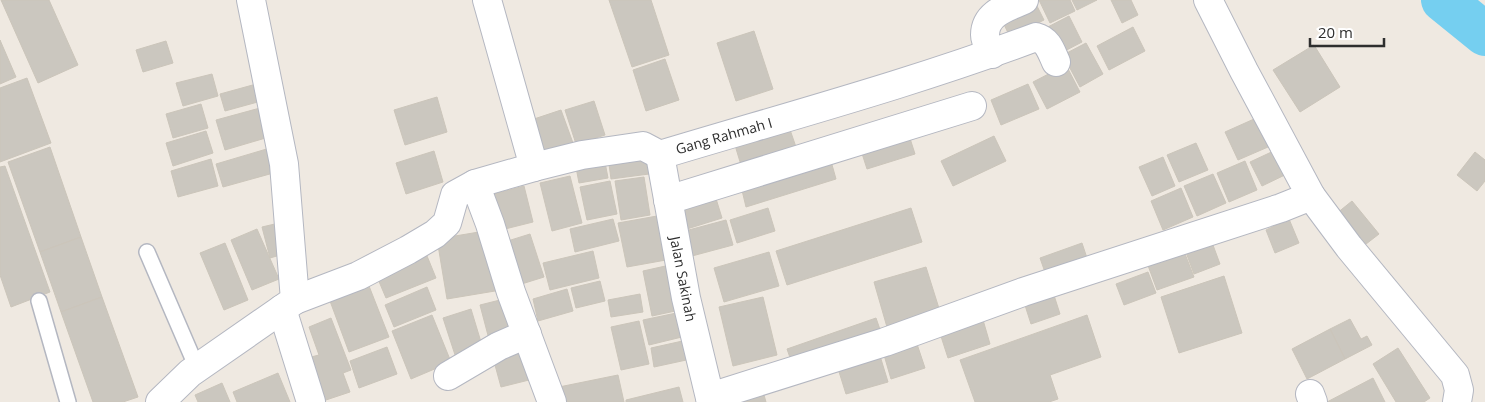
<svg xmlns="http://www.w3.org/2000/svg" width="1485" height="402" font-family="'Open Sans',sans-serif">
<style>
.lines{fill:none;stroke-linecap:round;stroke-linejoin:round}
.river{stroke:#75cff0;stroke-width:44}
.building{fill:#cbc7bf;stroke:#cbc5ba}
.service-casing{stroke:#b4b7c1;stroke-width:18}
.minor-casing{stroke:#b4b7c1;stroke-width:30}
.service{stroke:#fff;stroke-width:15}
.minor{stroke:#fff;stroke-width:28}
.labels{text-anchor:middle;stroke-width:4;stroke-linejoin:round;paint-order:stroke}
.street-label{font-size:14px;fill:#2e2e2e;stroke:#fff}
</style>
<rect width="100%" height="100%" fill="#efe9e1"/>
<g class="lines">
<!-- river -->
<polyline class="river" points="1443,0 1485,34"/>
</g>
<!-- building -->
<g class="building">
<polygon points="1,0 49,0 78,65 38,83"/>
<polygon points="609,0 651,0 669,55 632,67"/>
<polygon points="1034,0 1044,20 1010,37 1000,16"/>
<polygon points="1039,0 1070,0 1075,11 1050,23"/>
<polygon points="1072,0 1097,0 1077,10"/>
<polygon points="1111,0 1131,0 1138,15 1122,23"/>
<polygon points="1069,16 1082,42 1057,55 1044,29"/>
<polygon points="1133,27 1145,51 1109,70 1097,46"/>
<polygon points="754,31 773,89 736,101 717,43"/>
<polygon points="0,40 16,77 0,84"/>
<polygon points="166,41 173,63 143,72 136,50"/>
<polygon points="1086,43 1103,74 1080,87 1063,55"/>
<polygon points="1314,45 1340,87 1300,112 1273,70"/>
<polygon points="665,59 679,100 646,111 633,70"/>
<polygon points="1066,65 1080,92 1047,109 1033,82"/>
<polygon points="212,74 218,96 183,106 176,83"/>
<polygon points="27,78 51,143 0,162 0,88"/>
<polygon points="260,83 265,100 225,111 220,94"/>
<polygon points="1028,84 1039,109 1001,125 991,100"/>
<polygon points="437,97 447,132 405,145 394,110"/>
<polygon points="594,101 605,135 576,144 565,110"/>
<polygon points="201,104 208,128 173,138 166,114"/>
<polygon points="260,108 269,137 225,150 216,120"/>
<polygon points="561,110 573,143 539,154 528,121"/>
<polygon points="1263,115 1275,144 1238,160 1225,132"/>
<polygon points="788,124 796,147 741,165 734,142"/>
<polygon points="907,129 915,154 867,169 859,144"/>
<polygon points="206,131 213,153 173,166 166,143"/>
<polygon points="994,136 1006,161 953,186 941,161"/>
<polygon points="1196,143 1208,170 1179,182 1167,155"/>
<polygon points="50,147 81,237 40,252 8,162"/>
<polygon points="270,148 277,172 223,187 216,164"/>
<polygon points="1280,148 1291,172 1262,186 1250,162"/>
<polygon points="434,151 443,182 406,194 396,163"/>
<polygon points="647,152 649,174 611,179 608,157"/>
<polygon points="1475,152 1485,160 1485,181 1477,191 1457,175"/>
<polygon points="829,154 836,179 746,207 741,186"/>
<polygon points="604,157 608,178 579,183 575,162"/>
<polygon points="1163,157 1175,186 1152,196 1139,167"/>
<polygon points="211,159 218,186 178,197 171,171"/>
<polygon points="1245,161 1257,190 1229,202 1217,173"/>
<polygon points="5,166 50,292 11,307 0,275 0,167"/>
<polygon points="1213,174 1226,203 1197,216 1184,186"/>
<polygon points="570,176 582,223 552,231 540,183"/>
<polygon points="644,177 650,215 621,220 615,181"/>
<polygon points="610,181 617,214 587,220 580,187"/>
<polygon points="524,186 533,222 501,230 491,195"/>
<polygon points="1181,188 1193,217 1163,230 1151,201"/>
<polygon points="713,189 722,218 687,229 678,200"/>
<polygon points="1352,201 1379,234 1357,251 1331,218"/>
<polygon points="768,208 775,231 737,243 730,220"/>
<polygon points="911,208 922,242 787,285 776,251"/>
<polygon points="657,216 666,260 627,267 618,223"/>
<polygon points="613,219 619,241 575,252 570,229"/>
<polygon points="1289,219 1299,243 1275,253 1266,230"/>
<polygon points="726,220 733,245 692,256 685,231"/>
<polygon points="279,223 287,253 270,258 262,227"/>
<polygon points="257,229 279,279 252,290 231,240"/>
<polygon points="491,230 501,290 447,299 437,239"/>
<polygon points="530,234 544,277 512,287 498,244"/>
<polygon points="81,237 102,297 61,312 40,252"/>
<polygon points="1210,237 1220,264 1194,274 1184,247"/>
<polygon points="225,243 248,300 224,310 200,253"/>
<polygon points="1082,243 1088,261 1046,275 1040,258"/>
<polygon points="1182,246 1194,277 1157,290 1146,260"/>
<polygon points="425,251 436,278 386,298 375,272"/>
<polygon points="593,251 599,278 550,290 543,263"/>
<polygon points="769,252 779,286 724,302 714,268"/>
<polygon points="670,265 680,310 652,316 643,271"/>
<polygon points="926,267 942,318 889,334 874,282"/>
<polygon points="1148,272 1156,293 1124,305 1116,284"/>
<polygon points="1224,276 1242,333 1179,353 1161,297"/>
<polygon points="600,281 605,301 576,308 571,288"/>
<polygon points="369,286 389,337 349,352 330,301"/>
<polygon points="427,287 436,310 394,327 385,305"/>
<polygon points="567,289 573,311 538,321 533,299"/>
<polygon points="1052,289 1060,314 1031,324 1023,299"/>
<polygon points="640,294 643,312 611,317 608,300"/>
<polygon points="102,297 138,397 123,402 93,402 61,312"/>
<polygon points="763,297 777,355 733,366 719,307"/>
<polygon points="508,298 518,336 490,343 480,305"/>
<polygon points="471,309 484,352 457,361 443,318"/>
<polygon points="681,312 686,336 649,345 643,320"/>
<polygon points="981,313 990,344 948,358 938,327"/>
<polygon points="432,315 451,362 411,379 392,331"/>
<polygon points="1087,315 1101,357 1050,375 1058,399 1049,402 975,402 960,360"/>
<polygon points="331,318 351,370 343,373 350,392 320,402 303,359 319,355 309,327"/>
<polygon points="876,318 883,338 794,369 787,349"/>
<polygon points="1350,319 1361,339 1367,336 1372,345 1345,359 1330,329"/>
<polygon points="639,321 649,364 621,370 611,327"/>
<polygon points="1330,329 1345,359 1307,379 1292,349"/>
<polygon points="915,338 925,368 891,379 882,348"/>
<polygon points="687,340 691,359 654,367 651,348"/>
<polygon points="529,344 537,378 501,387 492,354"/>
<polygon points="877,346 888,382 846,394 835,359"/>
<polygon points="387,347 397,374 359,388 350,361"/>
<polygon points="1398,348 1430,398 1424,402 1396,402 1373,364"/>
<polygon points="278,373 290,402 237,402 233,392"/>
<polygon points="618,375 624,402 562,402 559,387"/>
<polygon points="1373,378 1385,402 1327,402"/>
<polygon points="222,383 230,402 198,402 195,395"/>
<polygon points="679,387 683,402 626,402 626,400"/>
<polygon points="764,395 766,402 734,402"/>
</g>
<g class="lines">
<defs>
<g id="service">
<polyline points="147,252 197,368"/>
<polyline points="39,301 68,402"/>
</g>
<g id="minor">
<polyline points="487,0 534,167"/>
<path d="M992,54C989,48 985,41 985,35C985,13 1008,7 1024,0"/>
<polyline points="660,155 686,298 711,402"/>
<polyline points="475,184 490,224 511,292 552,402"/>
<polyline points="1311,196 1349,247 1455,375 1459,390 1457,402"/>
<polyline points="668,200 972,106"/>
<path d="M295,300L358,276L408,250L435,234L447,223L455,195L475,184L534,167L582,155L643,146L660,155C786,117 913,83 1036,37C1048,40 1051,51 1056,62"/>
<polyline points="282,309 311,402"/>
<polyline points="448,376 499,346 527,334"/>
<polyline points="1310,394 1313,402"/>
<polyline points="710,397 885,342 1023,292 1281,208 1311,196 1244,71 1208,0"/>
<polyline points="160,402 190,373 295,300 284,164 251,0"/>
</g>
</defs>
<!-- service casing -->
<use href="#service" class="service-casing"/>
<!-- minor casing -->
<use href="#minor" class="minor-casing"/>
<!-- service -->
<use href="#service" class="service"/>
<!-- minor -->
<use href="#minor" class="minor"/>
</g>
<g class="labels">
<!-- street labels -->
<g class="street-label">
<text transform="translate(724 136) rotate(-16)" y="5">Gang Rahmah I</text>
<text transform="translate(683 279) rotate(79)" y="5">Jalan Sakinah</text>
</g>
</g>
<!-- scale -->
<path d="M1310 38v8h74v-8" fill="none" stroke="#2e2e2e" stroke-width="2.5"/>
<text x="1318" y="38" font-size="15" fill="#2e2e2e" stroke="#ffffff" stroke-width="4" paint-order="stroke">20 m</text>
</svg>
